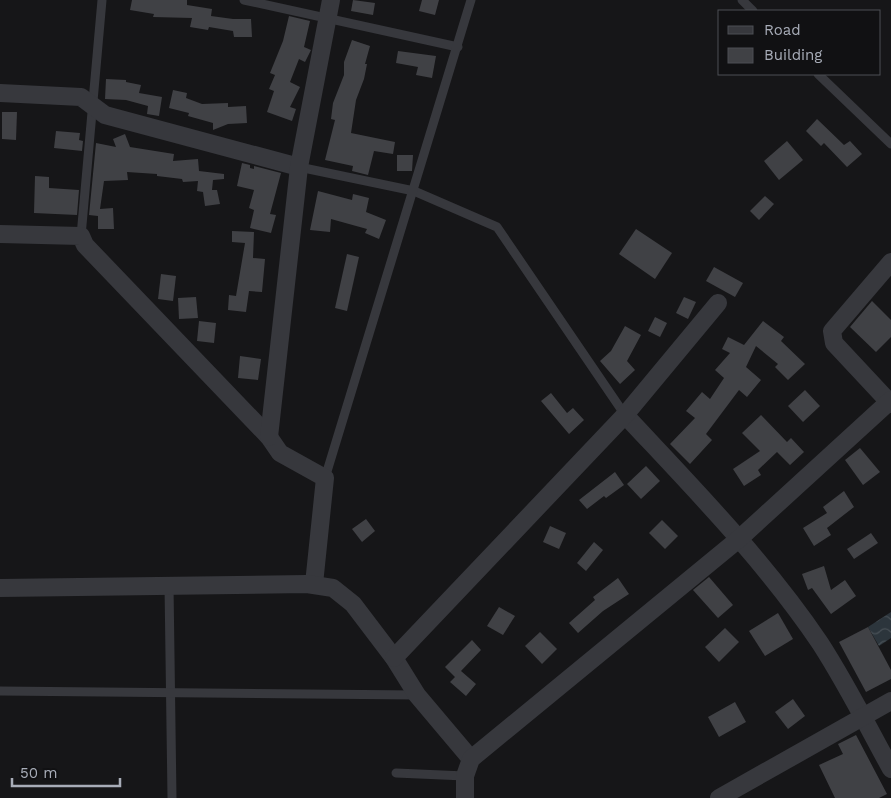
<svg xmlns="http://www.w3.org/2000/svg" width="891" height="798" font-family="'Work Sans',sans-serif">
<style>
.water{fill:url(#water-waves)}
.building{fill:#404145}
.lines{fill:none;stroke-linecap:round;stroke-linejoin:round}
.lane{stroke:#37383d;stroke-width:9}
.street{stroke:#37383d;stroke-width:18}
</style>
<defs>
<pattern id="water-waves" width="16" height="10" patternUnits="userSpaceOnUse" patternTransform="scale(1.25)"><rect width="16" height="10" fill="#2c353c"/><path d="M0 5q4-4 8 0t8 0" fill="none" stroke="#485056"/></pattern>
</defs>
<rect width="100%" height="100%" fill="#161618"/>
<!-- water -->
<polygon class="water" points="891,612 891,638 879,646 868,627"/>
<!-- building -->
<g class="building">
<polygon points="132,0 187,0 187,5 212,9 211,16 233,19 251,19 252,37 234,37 233,31 209,27 208,30 190,27 192,18 153,17 154,14 130,10"/>
<polygon points="353,0 375,3 373,15 351,11"/>
<polygon points="422,0 439,0 435,15 419,11"/>
<polygon points="289,16 310,21 304,47 311,50 305,62 299,59 290,82 300,87 290,107 296,109 292,121 267,112 274,91 269,89 275,75 270,73 283,41"/>
<polygon points="352,40 370,46 365,64 367,64 364,79 356,100 351,133 395,142 393,154 374,151 368,175 352,171 353,166 325,160 335,120 331,119 333,103 344,75 344,62"/>
<polygon points="398,51 436,56 432,78 416,75 418,67 396,63"/>
<polygon points="106,79 126,80 126,82 141,85 139,93 162,97 159,116 147,114 148,106 126,100 105,99"/>
<polygon points="173,90 187,93 186,98 202,104 228,103 228,107 246,106 247,123 228,124 213,130 213,123 188,116 189,113 169,108"/>
<polygon points="2,112 17,112 16,140 2,139"/>
<polygon points="817,119 844,145 850,141 862,154 847,167 824,143 821,146 806,131"/>
<polygon points="56,131 80,133 79,140 83,141 82,151 54,148"/>
<polygon points="125,134 130,147 174,154 173,161 198,159 199,171 224,174 224,179 213,180 212,190 217,190 220,204 205,206 203,192 197,191 198,181 183,182 182,179 157,176 157,174 127,172 128,180 104,181 100,209 113,208 114,229 98,229 98,216 89,215 96,143 116,147 113,139"/>
<polygon points="787,141 803,160 779,180 764,161"/>
<polygon points="397,155 413,155 412,171 397,171"/>
<polygon points="242,163 250,165 250,168 254,169 254,166 281,173 270,214 276,215 271,233 250,228 254,210 249,208 254,190 237,186"/>
<polygon points="35,176 49,177 49,188 79,190 77,215 34,213"/>
<polygon points="318,191 352,200 353,194 369,198 366,212 386,220 379,239 365,233 367,229 331,219 330,232 310,230"/>
<polygon points="765,196 774,204 759,220 750,211"/>
<polygon points="636,229 672,253 655,279 619,254"/>
<polygon points="232,231 254,232 253,258 265,259 262,292 249,291 246,312 228,310 229,295 236,296 245,243 232,242"/>
<polygon points="347,254 359,257 347,311 335,308"/>
<polygon points="714,267 743,283 735,297 706,281"/>
<polygon points="161,274 176,276 173,301 158,299"/>
<polygon points="196,297 198,318 179,319 178,298"/>
<polygon points="684,297 696,302 688,319 676,313"/>
<polygon points="872,301 891,320 891,337 876,352 850,327"/>
<polygon points="655,317 667,323 660,337 648,331"/>
<polygon points="199,321 216,323 214,343 197,341"/>
<polygon points="763,321 784,337 781,341 805,364 788,380 775,367 778,364 756,346 746,367 761,380 747,397 739,390 706,434 712,440 690,464 670,444 695,418 686,411 702,392 710,399 724,378 715,370 730,353 722,349 728,337 744,345"/>
<polygon points="625,326 641,335 627,361 635,370 620,384 600,361 611,351"/>
<polygon points="240,356 261,359 258,380 238,378"/>
<polygon points="805,390 820,406 803,422 788,406"/>
<polygon points="551,393 567,413 573,408 584,420 569,434 541,401"/>
<polygon points="761,415 787,442 791,438 804,452 790,465 777,452 758,470 761,475 744,486 733,469 760,451 742,433"/>
<polygon points="860,448 880,472 863,485 845,460"/>
<polygon points="646,466 660,481 641,499 627,484"/>
<polygon points="615,472 624,485 606,498 604,496 587,509 579,500"/>
<polygon points="844,491 854,507 827,528 831,535 814,546 803,528 827,513 823,507"/>
<polygon points="366,519 375,531 362,542 352,529"/>
<polygon points="662,520 678,536 665,549 649,533"/>
<polygon points="550,526 566,533 559,549 543,542"/>
<polygon points="871,533 878,543 854,559 847,549"/>
<polygon points="594,542 603,550 586,571 577,563"/>
<polygon points="824,566 831,590 845,580 856,596 831,614 812,588 808,590 802,574"/>
<polygon points="709,577 733,605 718,618 693,590"/>
<polygon points="618,578 629,594 603,611 578,633 569,623 595,600 593,597"/>
<polygon points="499,607 515,616 503,635 487,626"/>
<polygon points="778,613 793,639 765,656 749,631"/>
<polygon points="868,627 891,670 891,679 866,692 839,642"/>
<polygon points="725,628 739,642 719,662 705,647"/>
<polygon points="540,632 557,649 542,664 525,646"/>
<polygon points="472,640 481,650 461,671 476,684 466,696 450,682 455,677 445,667"/>
<polygon points="793,699 805,716 788,729 775,712"/>
<polygon points="735,702 746,722 719,737 708,717"/>
<polygon points="856,735 887,794 879,798 835,798 819,765 843,754 838,744"/>
</g>
<g class="lines">
<!-- lane -->
<g class="lane">
<polyline points="244,0 458,47"/>
<polyline points="742,0 753,11"/>
<polyline points="818,74 891,144"/>
<polyline points="299,167 414,191 497,227 625,415"/>
<polyline points="81,236 102,0"/>
<polyline points="325,478 471,0"/>
<polyline points="169,585 172,798"/>
<polyline points="0,691 417,695"/>
<polyline points="396,773 465,776"/>
</g>
<!-- street -->
<g class="street">
<polyline points="0,93 81,97 105,115 299,167"/>
<polyline points="0,234 81,236 85,245 269,437 280,453 325,478 314,584"/>
<polyline points="891,262 832,331 834,343 891,404"/>
<path d="M625,415C693,488 764,560 820,643C846,683 868,727 891,769"/>
<polyline points="269,437 299,167 331,0"/>
<polyline points="0,588 307,584 333,588 353,604 394,658 417,695 471,759"/>
<polyline points="394,658 625,415 718,303"/>
<polyline points="465,798 465,776 471,759 740,538 891,400"/>
<polyline points="719,798 891,701"/>
</g>
</g>
<!-- legend -->
<rect x="718" y="10" width="162" height="65" fill="#111113" stroke="#4d4f55"/>
<rect x="728" y="26" width="25" height="8" fill="#37383d" stroke="#4d4f55"/>
<text x="764" y="35" font-size="15" fill="#a8adb8">Road</text>
<rect x="728" y="48" width="25" height="15" fill="#404145" stroke="#4d4f55"/>
<text x="764" y="60" font-size="15" fill="#a8adb8">Building</text>
<!-- scale -->
<path d="M12 778v8h108v-8" fill="none" stroke="#a8adb8" stroke-width="2.5"/>
<text x="20" y="778" font-size="15" fill="#a8adb8" stroke="#111113" stroke-width="4" paint-order="stroke">50 m</text>
</svg>
